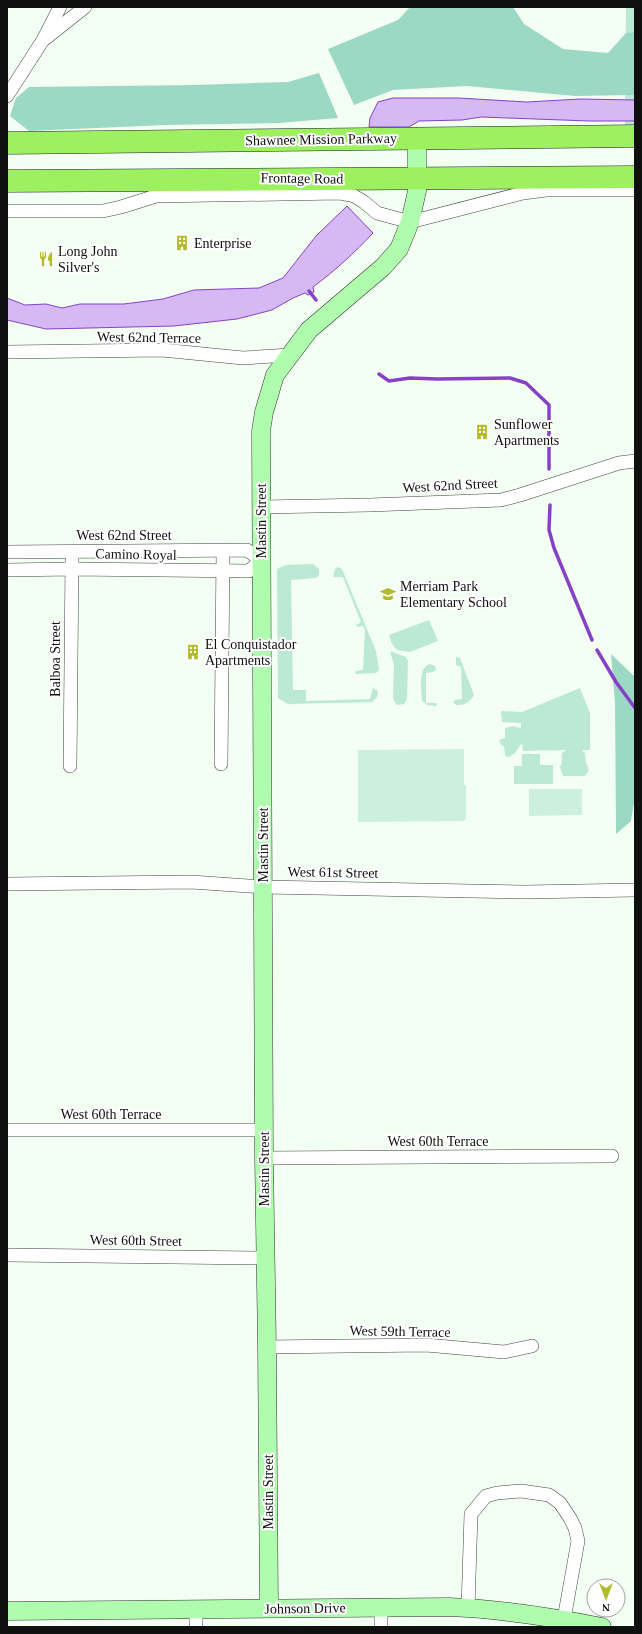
<svg xmlns="http://www.w3.org/2000/svg" width="642" height="1634" font-family="Georgia,serif">
<style>
.green{fill:#bce8d6}
.forest{fill:#9bd9c4}
.pitch{fill:#cdf0dd}
.water{fill:#d5b8f4;stroke:#8741c9}
.lines{fill:none;stroke-linecap:round;stroke-linejoin:round}
.stream{stroke:#8741c9;stroke-width:3.5}
.street-casing{stroke:#424242;stroke-width:14}
.secondary-casing{stroke:#313131;stroke-width:19}
.highway-casing{stroke:#202020;stroke-width:23}
.street{stroke:#fff;stroke-width:13}
.secondary{stroke:#affcaf;stroke-width:18}
.highway{stroke:#9df05f;stroke-width:22}
.labels{text-anchor:middle;stroke-width:4;stroke-linejoin:round;paint-order:stroke}
.street-label{font-size:14px;fill:#0f0f0f;stroke:#fff}
.poi-label{font-size:14px;fill:#0f0f0f;stroke:#fff;text-anchor:start}
</style>
<rect width="100%" height="100%" fill="#f3fff2"/>
<!-- green -->
<g class="green">
<polygon points="626,7 635,7 635,125 625,125"/>
<polygon points="313,564 319,569 319,575 316,578 291,580 293,690 306,690 306,701 370,699 373,688 378,691 377,697 372,702 288,704 278,698 277,569 286,565"/>
<polygon points="338,567 342,569 376,651 379,670 376,673 355,674 356,671 363,670 365,630 363,626 357,627 356,625 361,622 343,577 333,577 335,569"/>
<polygon points="429,620 438,641 410,652 397,650 392,644 389,635"/>
<polygon points="390,651 406,657 408,661 407,699 404,704 397,705 393,699 394,665"/>
<path d="M456,657L460,658L474,695C469,703 465,705 456,705L453,702L455,700L462,699L461,667L456,665Z"/>
<path d="M430,664L435,666L436,670L433,672L426,673V703H436L437,706L427,705L422,701C422,690 417,668 430,664Z"/>
<path d="M580,688L590,713V750H582L585,753L586,763L589,770L585,776H563L560,767C563,763 561,758 562,753L566,750L523,751L522,743L515,753L509,757L505,756L504,746L501,745L499,740L505,738V728L513,726L521,728V723L502,722L501,711L522,712Z"/>
<polygon points="522,754 540,754 540,765 553,765 553,784 514,784 514,766 522,766"/>
</g>
<!-- forest -->
<g class="forest">
<polygon points="410,7 513,7 524,24 563,49 608,53 626,33 635,32 635,95 575,96 467,86 393,90 354,105 328,49 398,20"/>
<polygon points="319,73 338,118 279,123 165,125 29,131 10,116 16,98 29,87 195,85 288,82"/>
<polygon points="611,654 635,677 635,797 631,821 616,834 615,702"/>
</g>
<!-- pitch -->
<g class="pitch">
<polygon points="464,749 464,785 466,785 466,819 464,820 464,821 358,822 358,750"/>
<polygon points="529,789 582,789 582,815 529,816"/>
</g>
<!-- water -->
<g class="water">
<polygon points="393,98 458,98 527,102 580,99 635,100 635,121 589,121 481,117 462,120 419,121 409,127 369,127 370,118 378,102"/>
<path d="M347,206L373,233C354,253 336,270 313,287L314,292L308,295L305,293L293,298L272,310L237,319L174,326L46,329L7,320V298L25,305L46,304L62,308L80,304H124L163,299L194,290L259,288L283,278L316,236Z"/>
</g>
<g class="lines">
<!-- stream -->
<g class="stream">
<polyline points="309,291 316,300"/>
<polyline points="379,374 389,381 410,378 437,379 510,378 526,383 549,405 549,469"/>
<polyline points="550,505 549,530 554,548 592,640"/>
<polyline points="597,650 616,682 635,708"/>
</g>
<defs>
<g id="street">
<polyline points="46,38 85,7"/>
<polyline points="7,96 43,40 60,7"/>
<polyline points="7,211 103,211 121,207 156,196 339,193 354,196 364,202 377,213 410,222 523,193 546,190 635,190"/>
<polyline points="7,352 162,350 243,358 290,355"/>
<polyline points="261,507 370,505 501,500 520,495 619,463 635,461"/>
<polyline points="7,552 247,550 261,560 249,571 72,569 7,570"/>
<polyline points="221,764 223,551"/>
<polyline points="70,766 72,560"/>
<polyline points="7,884 191,882 264,887 526,892 635,890"/>
<polyline points="7,1130 264,1130"/>
<polyline points="264,1158 612,1156"/>
<polyline points="7,1255 265,1258"/>
<polyline points="267,1347 426,1345 504,1352 532,1346"/>
<polyline points="381,1607 381,1627"/>
<polyline points="468,1608 471,1514 486,1496 497,1493 521,1491 549,1495 560,1503 570,1518 575,1528 578,1541 564,1619"/>
<polyline points="196,1609 196,1627"/>
</g>
<g id="secondary">
<polyline points="269,1608 267,1347 264,1158 261,431 264,412 275,375 309,330 383,267 399,249 410,222 417,191 417,138"/>
<path d="M7,1611L449,1607C501,1609 551,1617 602,1627"/>
</g>
<g id="highway">
<polyline points="7,143 635,136"/>
<polyline points="7,181 635,177"/>
</g>
</defs>
<!-- street casing -->
<use href="#street" class="street-casing"/>
<!-- secondary casing -->
<use href="#secondary" class="secondary-casing"/>
<!-- highway casing -->
<use href="#highway" class="highway-casing"/>
<!-- street -->
<use href="#street" class="street"/>
<!-- secondary -->
<use href="#secondary" class="secondary"/>
<!-- highway -->
<use href="#highway" class="highway"/>
</g>
<!-- icons -->
<defs>
<symbol id="building-bare" viewBox="-9 -9 18 18"><path d="M-4-6H4V6H1V3H-1V6H-4ZM-2.5-4.3h1.7v1.8h-1.7ZM.8-4.3h1.7v1.8H.8ZM-2.5-1h1.7V.8h-1.7ZM.8-1h1.7V.8H.8Z" fill="#b2bc2b" stroke="#fff" stroke-width="2.5" paint-order="stroke"/></symbol>
<symbol id="restaurant-bare" viewBox="-9 -9 18 18"><path d="M-5-6h1v4h1v-4h1v4h1v-4h1v5L-1.5 .5V6h-2V.5L-5-1ZM5-6V6H3V1.5H1.5Q1.5-4 5-6Z" fill="#b2bc2b" stroke="#fff" stroke-width="2.5" paint-order="stroke"/></symbol>
<symbol id="school-bare" viewBox="-9 -9 18 18"><path d="M0-5L7-2L0 1L-7-2ZM-4 1L0 2.5L4 1V4Q0 6-4 4Z" fill="#b2bc2b" stroke="#fff" stroke-width="2.5" paint-order="stroke"/></symbol>
</defs>
<g fill-rule="evenodd">
<use href="#building-bare" x="171" y="232" width="22" height="22"/>
<use href="#restaurant-bare" x="35" y="248" width="22" height="22"/>
<use href="#building-bare" x="471" y="421" width="22" height="22"/>
<use href="#school-bare" x="377" y="583" width="22" height="22"/>
<use href="#building-bare" x="182" y="641" width="22" height="22"/>
</g>
<g class="labels">
<!-- street labels -->
<g class="street-label">
<text transform="translate(321 139) rotate(-1)" y="5">Shawnee Mission Parkway</text>
<text transform="translate(302 178) rotate(1)" y="5">Frontage Road</text>
<text transform="translate(149 337) rotate(1)" y="5">West 62nd Terrace</text>
<text transform="translate(450 485) rotate(-3)" y="5">West 62nd Street</text>
<text transform="translate(261 521) rotate(-90)" y="5">Mastin Street</text>
<text x="124" y="540">West 62nd Street</text>
<text transform="translate(136 554) rotate(1)" y="5">Camino Royal</text>
<text transform="translate(55 659) rotate(-90)" y="5">Balboa Street</text>
<text transform="translate(263 845) rotate(-90)" y="5">Mastin Street</text>
<text transform="translate(333 872) rotate(1)" y="5">West 61st Street</text>
<text x="111" y="1119">West 60th Terrace</text>
<text x="438" y="1146">West 60th Terrace</text>
<text transform="translate(264 1169) rotate(-90)" y="5">Mastin Street</text>
<text transform="translate(136 1240) rotate(1)" y="5">West 60th Street</text>
<text transform="translate(400 1331) rotate(1)" y="5">West 59th Terrace</text>
<text transform="translate(268 1492) rotate(-90)" y="5">Mastin Street</text>
<text transform="translate(305 1608) rotate(-1)" y="5">Johnson Drive</text>
</g>
<!-- poi labels -->
<g class="poi-label">
<text x="194" y="248">Enterprise</text>
<text x="58" y="256">Long John<tspan x="58" dy="16">Silver's</tspan></text>
<text x="494" y="429">Sunflower<tspan x="494" dy="16">Apartments</tspan></text>
<text x="400" y="591">Merriam Park<tspan x="400" dy="16">Elementary School</tspan></text>
<text x="205" y="649">El Conquistador<tspan x="205" dy="16">Apartments</tspan></text>
</g>
</g>
<!-- border -->
<rect width="642" height="1634" fill="none" stroke="#0f0f0f" stroke-width="16"/>
<!-- north arrow -->
<g transform="translate(606 1598) rotate(180)"><circle r="19" fill="#ffffff" stroke="#9f9f9f"/>
<path d="M0-3L7 15L0 10L-7 15Z" fill="#b2bc2b"/>
<text y="-6" font-size="11" font-weight="bold" text-anchor="middle" fill="#0f0f0f">N</text>
</g>
</svg>
